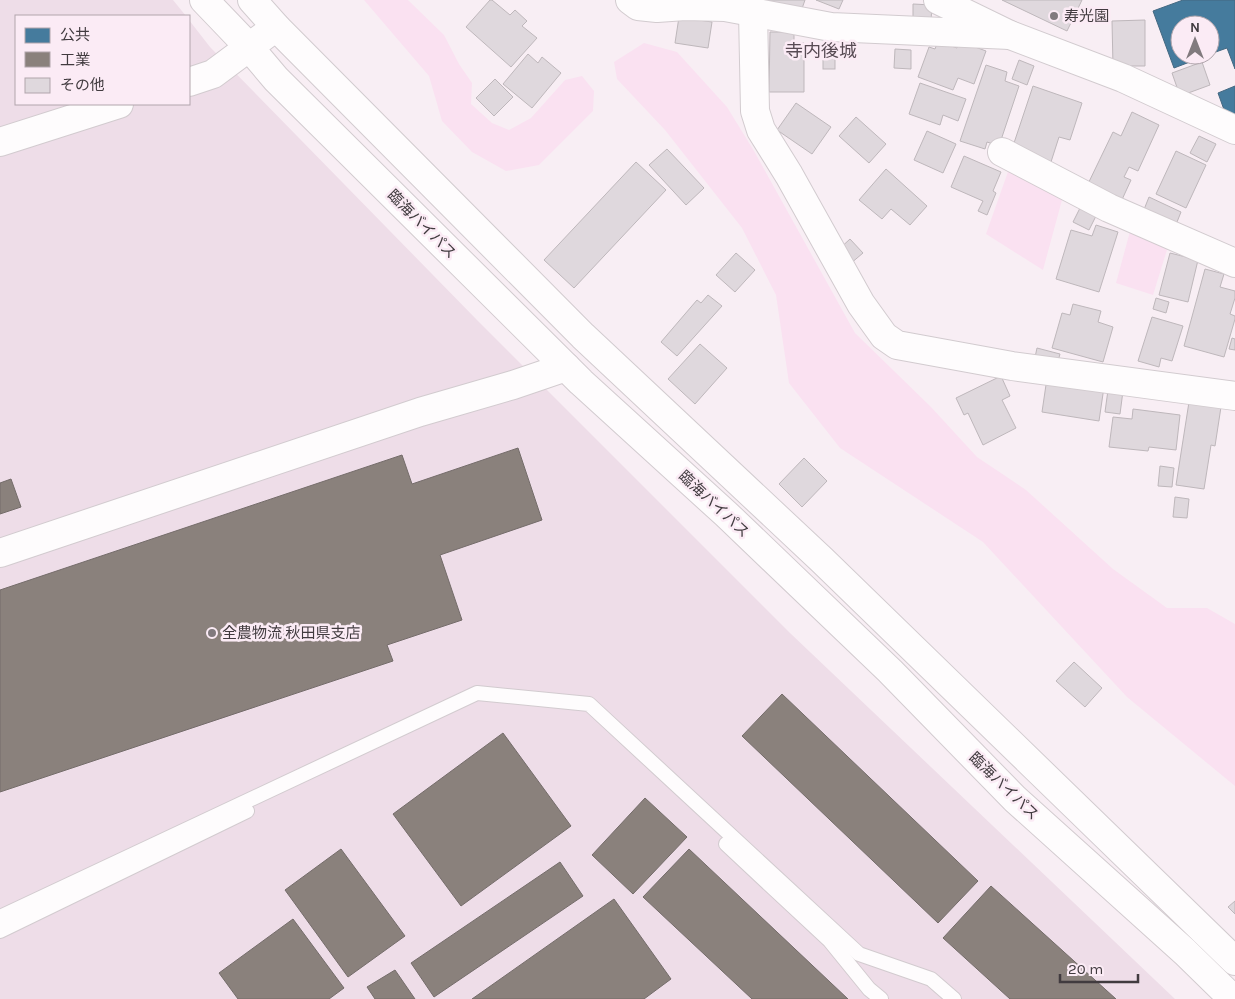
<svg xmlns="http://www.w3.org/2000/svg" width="1235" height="999" font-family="Karla,'Noto Sans JP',sans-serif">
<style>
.built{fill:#eedde8}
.green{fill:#fae1f1}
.public{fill:#457b9d;stroke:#446881}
.industry{fill:#8a817c;stroke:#746c6a}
.building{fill:#dfd8dd;stroke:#beb7bb}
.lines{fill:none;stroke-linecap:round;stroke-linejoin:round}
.lane-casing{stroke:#d2cbcf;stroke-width:16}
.street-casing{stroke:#d2cbcf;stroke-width:30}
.highway-casing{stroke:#d2cbcf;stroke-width:30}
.lane{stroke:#fefcfd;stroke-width:14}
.street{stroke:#fefcfd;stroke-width:28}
.highway{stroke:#fefcfd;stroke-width:28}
.poi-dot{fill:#817a7e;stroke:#fbebf5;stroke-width:2}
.labels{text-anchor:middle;stroke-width:5;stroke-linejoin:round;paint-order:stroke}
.poi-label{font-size:15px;fill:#413b3f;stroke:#fbebf5;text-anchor:start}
.street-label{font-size:15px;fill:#413b3f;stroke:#fbebf5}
.quarter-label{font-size:18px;fill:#584b54;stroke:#fbebf5}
</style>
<rect width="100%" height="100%" fill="#f8eef4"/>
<!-- built -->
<polygon class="built" points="0,0 173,0 186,16 16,16 16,104 189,104 189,20 210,47 477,320 790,633 1175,999 0,999"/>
<!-- green -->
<g class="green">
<polygon points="364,0 408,0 444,35 459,64 472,83 471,104 492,123 509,130 531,118 565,80 582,76 594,91 593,111 539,165 506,171 472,152 442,121 429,76"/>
<polygon points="644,43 677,52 727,107 754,151 855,333 931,407 977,457 1026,490 1113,569 1167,608 1207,608 1235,624 1235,786 1127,697 983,542 840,448 789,383 776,295 742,228 665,130 617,79 614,62"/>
<polygon points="1010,166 1055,186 1062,200 1043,270 986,234"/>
<polygon points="1132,224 1170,240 1153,295 1116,283"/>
</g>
<!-- public -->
<g class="public">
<polygon points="1183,0 1235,0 1235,69 1227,48 1210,54 1210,25 1180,25 1180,55 1208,55 1174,68 1153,11"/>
<polygon points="1235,86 1235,115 1227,118 1218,93"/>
</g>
<!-- industry -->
<g class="industry">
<polygon points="518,448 542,520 440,555 462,620 387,645 393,661 0,792 0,590 402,455 412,484"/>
<polygon points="11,479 21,507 0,514 0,483"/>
<polygon points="782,694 978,881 938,923 742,736"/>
<polygon points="503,733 571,826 461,906 393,814"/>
<polygon points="645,798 687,837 633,894 592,855"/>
<polygon points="341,849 405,936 348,977 285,890"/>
<polygon points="689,849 848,999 752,999 643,897"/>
<polygon points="560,862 583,896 434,997 411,963"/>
<polygon points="991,886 1116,999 1010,999 943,938"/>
<polygon points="614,899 671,979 644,999 472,999"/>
<polygon points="293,919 344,988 329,999 238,999 219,973"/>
<polygon points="395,970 415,999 375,999 367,987"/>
</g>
<!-- building -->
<g class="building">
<polygon points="490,0 492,0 510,15 515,10 527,21 522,26 537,38 511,67 466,27"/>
<polygon points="768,0 805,0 799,17 766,4"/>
<polygon points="816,0 843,0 839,9"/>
<polygon points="1002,0 1082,0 1067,31"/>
<polygon points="913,4 932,5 931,21 913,21"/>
<polygon points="679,17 712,22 708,48 675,43"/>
<polygon points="1145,20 1145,66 1113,66 1112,21"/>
<polygon points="770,32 794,32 794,43 804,43 804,92 769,92"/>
<polygon points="938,41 957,48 959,41 986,51 974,84 958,78 953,90 918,77 929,47 935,49"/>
<rect x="823" y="44" width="12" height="25"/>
<polygon points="895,49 911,50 911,69 894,68"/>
<polygon points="528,54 538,63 542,57 561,73 532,108 503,84"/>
<polygon points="1019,60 1034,66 1027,85 1012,79"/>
<polygon points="1202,62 1210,85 1180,96 1172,73"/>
<polygon points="986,65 1007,72 1005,81 1019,86 999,146 987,142 985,149 960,141"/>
<polygon points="495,79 513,97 494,116 476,98"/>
<polygon points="920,83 966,99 958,121 943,115 940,125 909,114"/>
<polygon points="1033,86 1082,103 1070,140 1059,137 1050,165 1011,152"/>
<polygon points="796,103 831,127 812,154 777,130"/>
<polygon points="1132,112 1159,125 1138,171 1129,167 1124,177 1131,180 1120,204 1086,188 1113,132 1121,136"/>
<polygon points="856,117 886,144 869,163 839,136"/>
<polygon points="927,131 956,144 943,173 914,160"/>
<polygon points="1199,136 1216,144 1207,162 1190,153"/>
<polygon points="667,149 704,188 686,205 649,165"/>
<polygon points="1176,151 1206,165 1186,208 1156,194"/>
<polygon points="964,156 1001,172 993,191 996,193 987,215 978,211 983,201 951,187"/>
<polygon points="636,162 666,190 574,288 544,260"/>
<polygon points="886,169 927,206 910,225 891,209 882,219 859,200"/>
<polygon points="1149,197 1181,212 1175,227 1143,212"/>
<polygon points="1082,204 1098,212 1089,230 1073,222"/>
<polygon points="1096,225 1118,232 1099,292 1056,279 1071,230 1092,236"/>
<polygon points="850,239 863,253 850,264 837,251"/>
<polygon points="736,253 755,270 735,292 716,275"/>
<polygon points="1170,253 1198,260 1188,302 1159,295"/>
<polygon points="1205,269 1224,274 1220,287 1235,291 1235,298 1230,314 1235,316 1235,319 1224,357 1184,346"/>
<polygon points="708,295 722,306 677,356 661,342 697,300 701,303"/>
<polygon points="1156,298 1169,302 1166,313 1153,309"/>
<polygon points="1073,304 1101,311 1098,322 1113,327 1103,362 1052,348 1062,313 1070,315"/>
<polygon points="1152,317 1183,326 1172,361 1161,358 1159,367 1138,361"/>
<polygon points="1232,338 1235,339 1235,350 1229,349"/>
<polygon points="700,344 727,368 695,404 668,379"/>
<polygon points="1037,348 1060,354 1056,368 1034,362"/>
<polygon points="1001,376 1010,396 1002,400 1016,428 983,445 968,413 964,415 956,398"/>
<polygon points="1047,378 1104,387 1099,421 1042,412"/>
<polygon points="1108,390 1123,391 1120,414 1105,412"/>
<polygon points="1189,402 1221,407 1215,446 1211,445 1204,489 1176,485"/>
<polygon points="1133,409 1180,415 1176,450 1149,447 1148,451 1109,447 1113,417 1132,419"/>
<polygon points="804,458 827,481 802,507 779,484"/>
<polygon points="1160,466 1174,468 1172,487 1158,486"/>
<polygon points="1175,497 1189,499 1187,518 1173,517"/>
<polygon points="1074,662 1102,688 1085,707 1056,681"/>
<polygon points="1235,901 1235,914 1228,907"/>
</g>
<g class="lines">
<defs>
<g id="lane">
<polyline points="726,844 830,941 869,989 881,999"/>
<polyline points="0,917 477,693 589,704 859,954 931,979 954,999"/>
<polyline points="0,931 247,811"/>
</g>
<g id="street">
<polyline points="630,0 638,6 657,8 685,6 725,7 831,27 1010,35"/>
<polyline points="938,0 1010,35 1123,78 1235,130"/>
<polyline points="753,12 755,111 761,130 789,175 861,304 884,336 897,345 1012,366 1235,396"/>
<polyline points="189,82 213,74 276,27"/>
<polyline points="0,142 119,104"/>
<polyline points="1002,152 1109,208 1235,263"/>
<polyline points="0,553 420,412 513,385 566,367"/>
</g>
<g id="highway">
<polyline points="204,0 249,47 276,79 581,382 726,514 890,671 1015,799 1185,952 1233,999"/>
<polyline points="252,0 276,27 583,336 822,560 1235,961"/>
</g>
</defs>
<!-- lane casing -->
<use href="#lane" class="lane-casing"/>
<!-- street casing -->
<use href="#street" class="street-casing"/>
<!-- highway casing -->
<use href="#highway" class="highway-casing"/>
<!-- lane -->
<use href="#lane" class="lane"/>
<!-- street -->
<use href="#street" class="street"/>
<!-- highway -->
<use href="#highway" class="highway"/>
</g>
<!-- markers -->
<g class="poi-dot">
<circle cx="1054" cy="16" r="5"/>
<circle cx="212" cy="633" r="5"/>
</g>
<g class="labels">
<!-- poi labels -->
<g class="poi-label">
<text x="1064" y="21">寿光園</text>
<text x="222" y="638">全農物流 秋田県支店</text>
</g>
<!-- street labels -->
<g class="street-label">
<text transform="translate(422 224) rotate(45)" y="5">臨海バイパス</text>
<text transform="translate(714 504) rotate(43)" y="5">臨海バイパス</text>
<text transform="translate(1004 786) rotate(44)" y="5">臨海バイパス</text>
</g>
<!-- quarter labels -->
<g class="quarter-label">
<text x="821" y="57">寺内後城</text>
</g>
</g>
<!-- legend -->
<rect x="15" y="15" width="175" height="90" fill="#fbebf5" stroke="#b1a5ac"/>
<rect x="25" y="28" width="25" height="15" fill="#457b9d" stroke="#b1a5ac"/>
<text x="60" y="40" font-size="15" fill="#413b3f">公共</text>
<rect x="25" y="52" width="25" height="15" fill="#8a817c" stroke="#b1a5ac"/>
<text x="60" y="65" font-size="15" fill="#413b3f">工業</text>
<rect x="25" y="78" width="25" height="15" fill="#dfd8dd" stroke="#b1a5ac"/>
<text x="60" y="90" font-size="15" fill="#413b3f">その他</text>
<!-- north arrow -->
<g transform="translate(1195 40)"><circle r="24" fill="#fbebf5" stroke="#b1a5ac"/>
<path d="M0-4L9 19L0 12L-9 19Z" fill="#817a7e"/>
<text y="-8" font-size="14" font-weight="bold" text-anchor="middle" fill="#413b3f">N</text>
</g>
<!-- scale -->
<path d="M1060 974v8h78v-8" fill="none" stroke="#413b3f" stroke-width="2.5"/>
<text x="1068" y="974" font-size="15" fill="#413b3f" stroke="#fbebf5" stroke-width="4" paint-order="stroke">20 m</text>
</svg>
